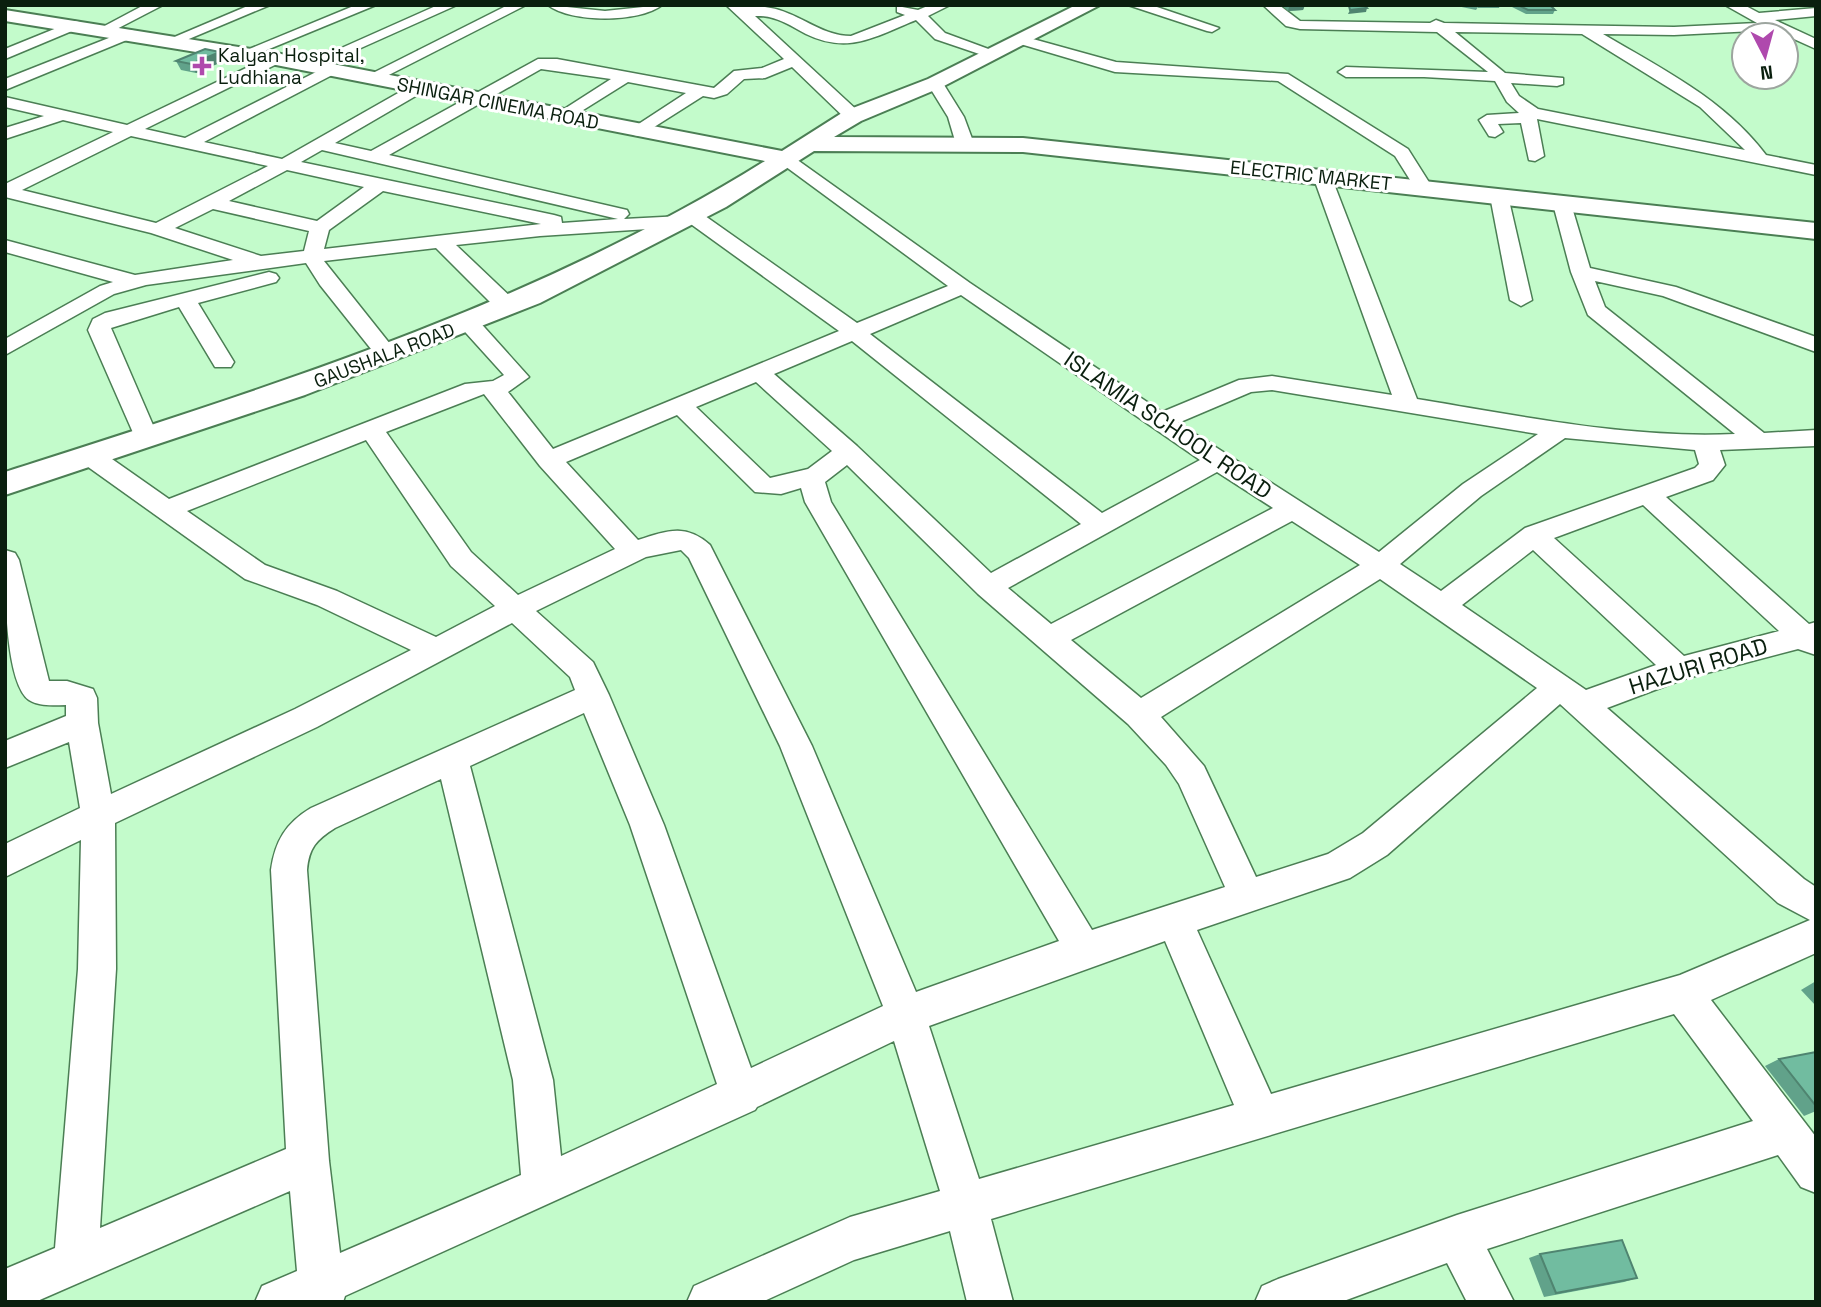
<svg xmlns="http://www.w3.org/2000/svg" width="1821" height="1307" font-family="'Space Grotesk',sans-serif">
<style>
.lines{fill:none;stroke-linecap:round;stroke-linejoin:round}
.street-casing{stroke:#4b7e54;stroke-width:3}
.secondary-casing{stroke:#4b7e54;stroke-width:4}
.street{fill:#fff;fill-rule:evenodd}
.secondary{fill:#fff;fill-rule:evenodd}
.wall{fill:#61a28a}
.shaded-wall{fill:#4f8470}
.building{fill:#71bca0;stroke:#4f8470;stroke-width:2}
.poi-dot{fill:#af49ad;stroke:#fff;stroke-width:2.5}
.labels{text-anchor:middle;stroke-width:6;stroke-linejoin:round;paint-order:stroke}
.far-poi-label{font-size:19px;fill:#0a1f0e;stroke:#fff;text-anchor:start}
.far-street-label{font-size:19px;fill:#0a1f0e;stroke:#fff}
.street-label{font-size:23px;fill:#0a1f0e;stroke:#fff}
</style>
<rect width="100%" height="100%" fill="#c3fbcb"/>
<g class="lines">
<defs>
<g id="street">
<polygon points="144,5 163,5 109,33 104,34 97,30"/>
<polygon points="250,5 270,5 177,44 167,44 165,41"/>
<polygon points="356,5 376,5 250,57 245,59 237,54"/>
<polygon points="438,5 457,5 314,69 309,71 301,66"/>
<polygon points="508,5 526,5 377,81 365,81 363,78"/>
<path d="M548,5L605,11L662,5C639,23 571,23 548,5Z"/>
<path d="M726,5C742,5 763,5 779,10C805,18 824,36 851,36L905,15L897,12V6L918,10L930,5H950L928,16L945,33L1002,54L994,59L935,39L916,20C876,36 849,55 806,34C789,25 775,15 755,16L859,112V120H847L792,67L765,78L744,79L727,94L714,98L703,96L640,136L634,135L632,131L634,127L686,93L628,82L564,122L558,121V113L611,79L541,69L389,155L627,210L629,214L624,219L682,216L684,211H698L857,323L948,286L774,158L777,154H789L970,283L1162,412L1239,380L1272,376L1392,395L1313,176L1322,171L1331,176L1417,399C1521,416 1629,439 1735,434L1588,315L1571,272L1553,204L1562,198L1571,204L1590,268L1676,287L1816,337V352L1663,296L1595,281L1605,307L1764,433L1816,430V446L1720,450L1725,465L1713,480L1666,497L1809,624L1816,622V655L1798,649L1684,679L1607,708L1804,879L1816,887V953L1711,1000L1816,1137V1193L1801,1187L1778,1155L1487,1249L1514,1302H1467L1447,1263L1341,1302H1255L1262,1286L1278,1279L1457,1215L1753,1121L1674,1014L991,1219L1013,1302H967L950,1231L854,1260L762,1302H687L694,1286L850,1217L940,1191L894,1041L757,1107L755,1110L345,1296L343,1302H255L262,1286L297,1271L290,1191L35,1302H5V1269L55,1248L78,969L81,840L5,877V844L80,808L69,742L5,768V741L66,716V705C54,705 40,707 29,700C4,682 5,580 5,550L15,553L19,560L49,681H67L93,689L97,698L98,723L111,794L295,709L411,650L317,605L245,579L84,464L81,458L84,452H102L169,499L465,384L493,381L504,375L457,323L468,317L476,318L529,377L508,392L553,449L839,331L688,222L679,227L540,236L456,245L515,301L518,306L515,311H499L436,248L324,261L398,354L387,361L379,359L320,285L306,263L146,285L114,294L5,355V339L100,286L113,282L5,252V240L135,275L233,260L151,233L5,197V184L113,132L63,120L5,139V128L44,116L5,107V97L127,125L271,56H281V62L145,129L185,138L326,67H336V73L204,142L282,159L414,84H426V90L335,143L371,151L538,59H557L714,88L734,71L762,68L784,59ZM131,136L268,166L156,223L22,190ZM322,150L618,219L562,223L561,217L554,215L301,162ZM287,170L364,187L317,221L229,201ZM383,191L541,224L324,249L329,230ZM213,209L309,231L304,251L261,256L175,228ZM961,295L1200,460L1102,513L870,334ZM852,341L1081,524L991,573L857,446L774,374ZM756,382L832,451L808,469L770,478L696,407ZM1272,390L1538,434L1463,484L1379,552L1178,423L1251,392ZM484,394L540,466L615,549L518,595L471,552L386,432ZM677,415L755,492L781,494L801,488L805,502L1059,941L916,992L812,746L710,545C685,523 667,531 638,540L566,462ZM1565,438L1695,450L1699,464L1695,468L1525,528L1441,591L1400,564L1481,496ZM366,440L451,566L495,606L436,637L337,591L265,565L187,511ZM847,465L978,594L1128,724L1166,765L1179,784L1225,887L1092,930L831,502L825,482ZM1217,472L1273,508L1051,624L1008,588ZM1643,505L1779,631L1684,656L1554,538ZM1292,521L1360,565L1141,698L1071,640ZM681,550L689,558L780,746L883,1006L751,1068L664,825L609,695L593,662L536,611L646,557ZM1533,550L1656,665L1586,690L1462,605ZM1380,579L1537,688L1363,833L1328,854L1256,877L1204,766L1161,717ZM512,623L570,677L575,690L311,808C286,823 275,841 271,870L286,1149L100,1228L116,969L115,823L317,727ZM1560,704L1778,903L1810,920L1680,975L1271,1094L1197,930L1350,878L1387,855ZM584,713L630,825L717,1084L561,1156L553,1080L470,766ZM441,779L513,1080L521,1175L340,1253L329,1161L307,870C309,848 316,840 335,828ZM1165,941L1234,1105L979,1179L929,1026Z"/>
<polygon points="1128,5 1151,5 1219,28 1212,32 1207,31"/>
<path d="M1263,5H1279L1300,21L1430,23L1436,20L1444,23L1674,27L1757,23L1725,5H1744L1759,13L1816,8V16L1775,20L1816,39V49L1774,30L1674,35L1603,34C1662,69 1724,99 1766,155L1816,165V175L1537,119L1544,156L1535,161L1529,160L1521,123L1498,124L1503,132L1495,137L1489,136L1479,120L1487,115L1519,113L1507,102L1495,81L1424,77H1346L1338,72L1346,67L1488,72L1437,32L1300,29L1286,26ZM1455,32L1582,34L1700,107L1745,150L1538,109L1519,96L1511,83L1557,86L1563,84V78L1505,73Z"/>
<polygon points="74,21 79,22 79,28 5,59 5,49"/>
<polygon points="129,30 134,31 134,37 5,90 5,79"/>
<polygon points="1022,36 1116,62 1288,74 1408,149 1432,187 1429,191 1417,191 1395,156 1278,81 1115,72 1017,43 1015,40"/>
<polygon points="935,78 941,80 964,117 974,144 971,148 965,149 956,144 948,117 927,83"/>
<polygon points="1499,190 1508,196 1532,300 1521,306 1510,300 1490,196"/>
<polygon points="269,272 276,274 279,278 276,282 198,303 234,362 231,367 215,367 179,307 111,328 159,439 156,444 138,444 88,330 93,319 105,313"/>
</g>
<path id="secondary" d="M1076,5H1100L942,87L861,121L834,137L1023,138L1816,223V239L1023,152L814,151L726,207L540,303L305,395L5,495V472C266,388 531,307 765,161L276,65L5,21V10L276,53L782,151L845,111L928,79Z"/>
</defs>
<!-- street casing -->
<use href="#street" class="street-casing"/>
<!-- secondary casing -->
<use href="#secondary" class="secondary-casing"/>
<!-- street -->
<use href="#street" class="street"/>
<!-- secondary -->
<use href="#secondary" class="secondary"/>
</g>
<!-- wall -->
<g class="wall">
<polygon points="1282,5 1305,5 1303,10 1288,11"/>
<polygon points="1385,5 1407,5 1407,6 1389,7"/>
<polygon points="1452,5 1500,5 1499,8 1478,8 1478,7 1476,10"/>
<polygon points="1508,5 1550,5 1555,10 1553,14 1526,14"/>
<polygon points="176,61 224,61 196,73 181,70"/>
<polygon points="1816,981 1816,1006 1801,990"/>
<polygon points="1816,1052 1816,1111 1804,1116 1765,1066 1779,1059"/>
<polygon points="1540,1254 1637,1278 1624,1282 1544,1297 1529,1258"/>
</g>
<!-- shaded-wall -->
<g class="shaded-wall">
<polygon points="1305,5 1303,10 1288,11 1289,7"/>
<polygon points="1367,8 1366,12 1348,14 1350,10"/>
<polygon points="220,52 224,61 196,73 191,64"/>
</g>
<!-- building -->
<g class="building">
<polygon points="1358,5 1364,5 1367,8 1350,10 1349,6"/>
<polygon points="1518,5 1550,5 1555,10 1528,10"/>
<polygon points="205,49 220,52 191,64 176,61"/>
<polygon points="1816,1052 1816,1106 1779,1059"/>
<polygon points="1622,1240 1637,1278 1556,1293 1540,1254"/>
</g>
<!-- markers -->
<path class="poi-dot" d="M198.5 55.5h7v7h7v7h-7v7h-7v-7h-7v-7h7z"/>
<g class="labels">
<!-- far-poi labels -->
<g class="far-poi-label">
<text x="218" y="62">Kalyan Hospital,<tspan x="218" dy="22">Ludhiana</tspan></text>
</g>
<!-- far-street labels -->
<g class="far-street-label">
<text transform="translate(498 103) rotate(11)" y="7">SHINGAR CINEMA ROAD</text>
<text transform="translate(1311 175) rotate(6)" y="7">ELECTRIC MARKET</text>
<text transform="translate(384 355) rotate(-21)" y="7">GAUSHALA ROAD</text>
</g>
<!-- street labels -->
<g class="street-label">
<text transform="translate(1168 425) rotate(34)" y="8">ISLAMIA SCHOOL ROAD</text>
<text transform="translate(1698 666) rotate(-17)" y="8">HAZURI ROAD</text>
</g>
</g>
<!-- border -->
<rect width="1821" height="1307" fill="none" stroke="#0a1f0e" stroke-width="14"/>
<!-- north arrow -->
<g transform="translate(1765 56) rotate(174)"><circle r="33" fill="#ffffff" stroke="#9da59f" stroke-width="2"/>
<path d="M0-5L12 26L0 18L-12 26Z" fill="#af49ad"/>
<text y="-10" font-size="19" font-weight="bold" text-anchor="middle" fill="#0a1f0e">N</text>
</g>
</svg>
